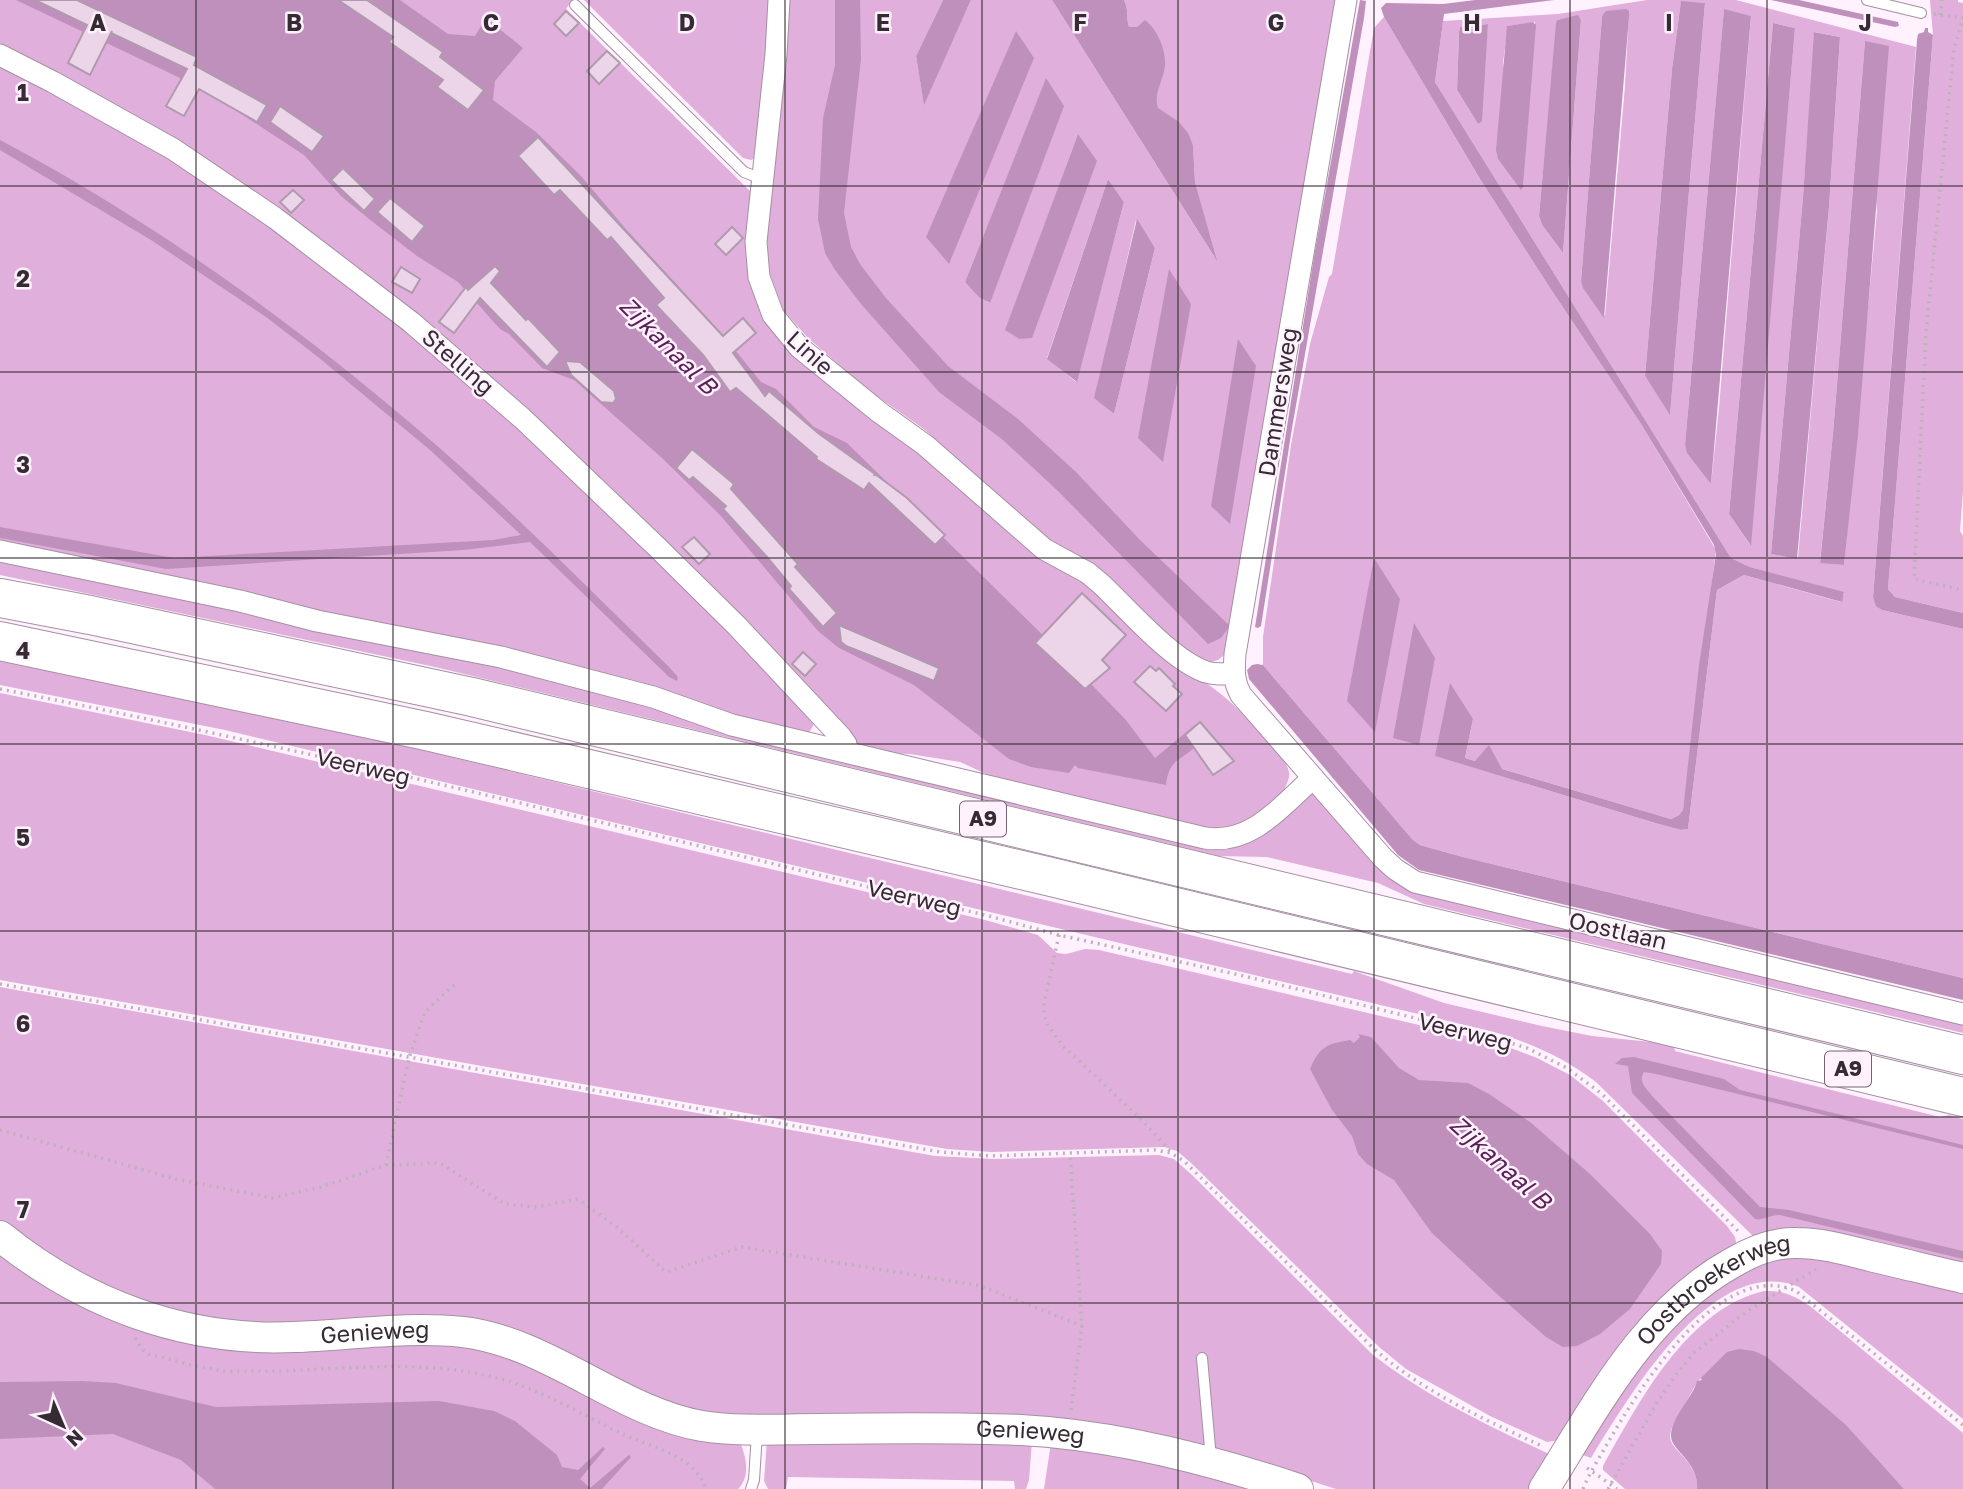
<svg xmlns="http://www.w3.org/2000/svg" width="1963" height="1489" font-family="'Golos Text',sans-serif">
<style>
.green{fill:#e0afdc;fill-rule:evenodd}
.water{fill:#c090bc}
.building{fill:#ecd5e9;stroke:#b09aae;stroke-width:2}
.lines{fill:none;stroke-linecap:round;stroke-linejoin:round}
.lane-casing{stroke:#a590a3;stroke-width:12}
.street-casing{stroke:#a590a3;stroke-width:23}
.secondary-casing{stroke:#a590a3;stroke-width:32}
.highway-casing{stroke:#a590a3;stroke-width:40}
.path{stroke:#bdb1bb;stroke-width:3.5;stroke-dasharray:2 5;stroke-linecap:butt}
.lane{stroke:#fff;stroke-width:10}
.street{stroke:#fff;stroke-width:21}
.secondary{stroke:#fff;stroke-width:30}
.highway{stroke:#fff;stroke-width:38}
.grid{fill:none;stroke:#342b33;stroke-width:2;stroke-opacity:0.55}
.labels{text-anchor:middle;stroke-width:5;stroke-linejoin:round;paint-order:stroke}
.shield{fill:#fff1fd;stroke:#716670;stroke-width:2}
.shield-label{font-size:21px;font-weight:bold;fill:#342b33}
.street-label{font-size:23px;fill:#342b33;stroke:#fff1fd}
.water-label{font-size:24px;font-style:italic;fill:#591f57;stroke:#fff1fd}
.grid-label{font-size:23px;text-anchor:middle;font-weight:bold;fill:#342b33;stroke:#fff1fd;stroke-width:5;stroke-linejoin:round;paint-order:stroke}
</style>
<rect width="100%" height="100%" fill="#fff1fd"/>
<!-- green -->
<g class="green">
<path d="M0,0H572L566,9L753,194L759,300L1081,575L1185,672C1193,677 1201,680 1209,685C1227,697 1287,752 1289,773C1290,777 1287,784 1285,788C1273,810 1246,822 1225,835L993,777L960,762L910,754L881,753L856,745L392,302L0,50Z"/>
<polygon points="584,0 774,0 758,157 751,160 743,158"/>
<path d="M785,0H943L916,56L924,103L971,0H1052L1215,258L1195,182L1193,145L1178,121L1157,108L1155,99L1165,64L1137,27H1129C1126,18 1129,9 1124,0H1339L1227,651C1220,662 1210,664 1198,661L1052,543L925,430L867,389L807,337L783,309L769,271L766,229ZM1046,79L989,303L965,282ZM1078,134L1019,339L1006,330ZM1108,179L1124,202L1076,382L1047,358ZM1136,220L1155,248L1114,414L1095,398Z"/>
<path d="M1647,0H1736L1916,47L1873,597L1882,610L1963,629V978L1463,857L1420,845L1413,840L1263,665V637L1291,445L1310,344L1329,277L1332,274L1374,28L1384,17L1480,179L1550,288L1641,424L1716,550L1683,810L1679,815L1671,819L1465,758L1473,719L1436,756L1655,823L1681,830L1688,829L1717,590L1744,575L1841,602L1844,593L1750,567L1731,558L1435,82L1443,21L1558,14ZM1681,2L1705,3L1670,414L1645,376L1672,69ZM1724,10L1751,16L1719,408L1711,484L1685,444ZM1629,11L1625,86L1605,316L1581,281L1602,16ZM1578,16L1581,20L1563,253L1542,225L1539,216L1557,20ZM1535,22L1523,188L1521,190L1503,62L1508,26ZM1773,23L1795,28L1750,545L1729,514ZM1488,24L1478,124L1457,90L1459,32L1460,27ZM1815,32L1840,37L1829,207L1798,558H1794L1771,554L1803,197ZM1865,41L1877,211L1844,565L1820,562L1833,433Z"/>
<polygon points="1930,0 1958,0 1958,2 1963,3 1963,491 1960,531 1963,536 1963,613 1895,597 1888,589 1933,35"/>
<path d="M0,60L121,124L382,303L660,556L815,722L808,735L256,598C229,586 204,580 175,582L0,546Z"/>
<polygon points="0,558 494,663 1237,846 1253,840 1309,794 1314,794 1389,871 1963,1019 1963,1033 1424,904 1378,883 1267,857 1219,856 435,667 0,575"/>
<path d="M0,660L169,693L409,747L1352,974L1354,971L1444,1003L1542,1026L1592,1036L1651,1042L1674,1046L1675,1051L1940,1117L1949,1115L1963,1119V1271L1754,1237L1596,1082C1565,1058 1531,1043 1494,1032L225,730L0,685Z"/>
<polygon points="0,693 205,735 985,920 1038,935 1057,953 1066,954 1085,949 1099,950 1500,1044 1537,1058 1570,1075 1603,1101 1727,1226 1735,1237 1737,1248 1560,1440 1547,1442 1490,1416 1406,1369 1378,1346 1190,1162 1177,1151 1164,1147 992,1152 947,1149 0,980"/>
<path d="M0,987L935,1156L994,1159L1159,1155L1174,1159L1192,1175L1373,1355C1427,1397 1487,1425 1549,1454L1530,1489H1336L1252,1462L694,1415L537,1344L250,1329L119,1298L0,1224Z"/>
<path d="M0,1247L111,1313L477,1343L740,1442C746,1457 751,1476 738,1489H0Z"/>
<path d="M1790,1252L1963,1287V1419L1799,1287C1713,1251 1628,1398 1591,1458L1580,1454L1613,1397L1709,1285Z"/>
<path d="M1764,1291C1783,1290 1795,1296 1810,1306L1963,1433V1489H1904L1872,1455L1700,1379C1694,1386 1689,1397 1684,1407C1679,1415 1670,1427 1670,1437C1671,1452 1699,1461 1697,1489H1625L1603,1470V1466C1639,1402 1687,1309 1764,1291Z"/>
<polygon points="767,1441 1032,1441 1029,1480 1026,1489 1015,1489 1014,1481 788,1477 786,1489 768,1489 764,1481"/>
<polygon points="1051,1443 1071,1445 1265,1489 1044,1489"/>
</g>
<!-- water -->
<g class="water">
<path d="M16,0H400L448,34L475,36L486,18L523,48L495,81L493,100L536,132L581,176L625,228L723,335L761,382L776,389L814,427L847,443L1057,649L1125,719L1155,758L1196,724L1204,733C1201,738 1198,744 1194,748C1178,762 1169,760 1166,785L1078,768L1075,765L1069,773L1031,767L1009,759L914,685L839,648L818,631L720,515L662,458L574,380L542,368L509,334L500,329L458,282L417,256L369,219L341,196L304,155L232,108L178,77Z"/>
<polygon points="835,0 860,0 861,59 844,213 851,247 860,264 886,298 948,366 1018,419 1076,472 1140,540 1230,626 1221,638 1208,644 1059,492 1003,440 939,392 861,304 835,270 825,253 818,219 823,118 835,65"/>
<polygon points="943,0 971,0 924,105 916,56"/>
<path d="M1052,0H1124C1129,9 1126,18 1129,27H1137L1145,20C1157,29 1166,49 1165,65C1164,80 1153,93 1158,108L1178,121L1188,133L1193,145L1195,182L1217,261Z"/>
<polygon points="1360,0 1366,1 1364,18 1292,428 1261,626 1258,628 1255,627 1315,251"/>
<polygon points="1475,0 1554,0 1444,14 1435,82 1731,558 1750,567 1844,592 1842,602 1744,575 1717,590 1688,829 1681,830 1655,823 1435,756 1450,683 1473,719 1465,758 1475,761 1489,745 1502,769 1671,819 1679,815 1683,810 1699,665 1716,554 1714,545 1641,424 1550,288 1480,179 1384,17 1381,8 1386,3 1443,4"/>
<polygon points="1771,0 1799,0 1898,22 1899,26 1895,27"/>
<polygon points="1681,1 1705,3 1670,415 1645,376 1672,69"/>
<polygon points="1626,9 1629,11 1629,17 1604,318 1583,288 1581,281 1602,16 1606,11"/>
<polygon points="1724,9 1751,16 1711,484 1687,453 1685,444"/>
<polygon points="1578,15 1581,20 1563,253 1542,225 1539,216 1556,23 1557,20"/>
<polygon points="1533,22 1536,25 1523,188 1521,190 1498,159 1496,150 1507,26"/>
<polygon points="1773,23 1795,28 1751,546 1729,514"/>
<polygon points="1488,24 1482,121 1478,124 1457,90 1459,32 1460,27"/>
<polygon points="1925,28 1928,28 1928,32 1933,35 1888,589 1895,597 1963,613 1963,629 1882,610 1876,606 1873,597 1917,40 1918,34 1924,32"/>
<polygon points="1016,31 1034,58 949,264 926,237"/>
<polygon points="1814,32 1840,37 1829,207 1797,559 1771,554 1803,197"/>
<polygon points="1865,41 1889,46 1858,435 1844,565 1820,563 1833,433"/>
<polygon points="1046,78 1064,106 990,303 979,297 965,282"/>
<polygon points="1078,134 1097,161 1032,338 1019,339 1005,330"/>
<path d="M0,140C148,218 287,318 414,426C503,501 585,585 668,666L678,677L677,681L669,677L530,542L463,550L166,569L0,538V527L174,558L493,540L521,535L430,450L318,357L266,317L151,240L0,150Z"/>
<polygon points="1108,179 1124,202 1077,382 1047,359"/>
<polygon points="1137,219 1155,248 1114,414 1094,398"/>
<polygon points="1169,269 1191,304 1163,462 1138,438"/>
<polygon points="1238,339 1256,366 1230,524 1211,506"/>
<polygon points="1374,558 1400,599 1375,732 1347,701"/>
<polygon points="1414,623 1435,658 1419,745 1393,738"/>
<polygon points="1257,664 1263,665 1413,840 1420,845 1463,857 1963,978 1963,1000 1419,870 1398,855 1249,679 1247,670 1252,665"/>
<path d="M1358,1034L1371,1037L1399,1068L1419,1080L1468,1083L1489,1094L1530,1122L1590,1174L1650,1234L1662,1251L1661,1264L1630,1309L1600,1334L1577,1346L1563,1347L1546,1337L1497,1294L1431,1232L1394,1180L1367,1164L1358,1154L1352,1136L1332,1110L1310,1069C1320,1046 1327,1044 1350,1040L1354,1043L1360,1037Z"/>
<path d="M1634,1057L1724,1079L1740,1090L1963,1145V1149L1656,1074L1644,1072C1637,1082 1648,1090 1654,1098L1760,1207L1789,1210L1963,1251V1259L1780,1215C1771,1214 1763,1221 1755,1219L1632,1093L1628,1066L1615,1064L1622,1058Z"/>
<path d="M1739,1349L1754,1351L1767,1357L1846,1425L1904,1489H1697C1699,1461 1671,1451 1671,1436C1671,1417 1693,1397 1697,1381L1702,1380L1701,1378L1727,1352Z"/>
<polygon points="83,1381 116,1383 216,1407 439,1401 494,1411 515,1421 557,1455 562,1467 578,1470 603,1447 605,1449 580,1479 590,1488 629,1455 631,1457 602,1489 215,1489 181,1460 113,1434 0,1439 0,1382"/>
</g>
<!-- building -->
<g class="building">
<polygon points="35,0 77,0 197,57 194,65 267,105 257,122 199,89 184,116 166,106 187,69 111,33 112,31 90,75 68,63 87,25"/>
<polygon points="338,0 367,0 443,52 440,57 484,90 468,110 437,87 443,80 389,42 393,37"/>
<polygon points="566,11 579,23 566,36 554,24"/>
<polygon points="607,51 620,63 599,84 587,71"/>
<polygon points="280,106 324,136 312,152 270,122"/>
<polygon points="538,137 723,336 743,318 756,333 733,353 765,396 769,391 818,433 875,474 874,476 875,474 907,498 945,535 935,545 869,483 864,490 816,459 817,457 736,388 730,392 703,355 656,305 664,298 611,237 607,240 560,190 554,195 518,156"/>
<polygon points="343,168 375,199 364,211 331,180"/>
<polygon points="293,190 304,200 291,213 280,202"/>
<polygon points="390,198 425,226 412,242 377,212"/>
<polygon points="732,227 743,238 726,255 715,244"/>
<polygon points="495,266 500,271 491,283 526,320 528,318 560,352 547,367 480,298 454,333 439,322 466,287 468,290"/>
<polygon points="401,267 420,279 412,293 392,282"/>
<polygon points="565,361 580,362 614,391 616,399 613,403 601,402 571,375"/>
<polygon points="692,449 734,484 731,489 798,564 795,567 837,613 823,627 789,589 791,586 767,557 723,509 726,506 693,477 689,480 676,468"/>
<polygon points="694,537 710,554 699,564 682,547"/>
<polygon points="1082,593 1126,635 1102,660 1110,668 1085,689 1035,643"/>
<polygon points="839,625 939,668 934,681 846,646 841,642"/>
<polygon points="803,652 816,664 805,676 792,664"/>
<polygon points="1150,666 1156,671 1159,668 1175,684 1173,686 1182,694 1166,711 1134,682"/>
<polygon points="1200,722 1234,761 1213,775 1185,735"/>
</g>
<g class="lines">
<defs>
<g id="lane">
<polyline points="1867,0 1921,13"/>
<polyline points="575,5 744,172 762,179"/>
<polyline points="1202,1358 1211,1459"/>
<polyline points="751,1489 754,1480 757,1433"/>
</g>
<g id="street">
<path d="M779,0L776,54L756,242L759,277L773,315L799,347L879,412L925,445L1044,549L1088,573L1101,584C1128,609 1171,660 1206,672C1216,675 1223,674 1233,673"/>
<path d="M1346,0L1235,654C1234,670 1233,681 1241,695L1383,858L1395,869L1415,882L1963,1014"/>
<polyline points="0,55 53,82 173,149 275,218 411,322 523,419 658,548 737,626 841,737 846,744 847,751"/>
<path d="M0,551L240,601L317,621L501,657L653,697L732,725L1205,838C1252,845 1281,806 1313,778"/>
</g>
<g id="secondary">
<path id="s1" d="M0,1236C84,1304 185,1342 294,1337C350,1335 408,1326 463,1332C548,1342 620,1412 702,1426C740,1432 779,1429 817,1429C885,1428 953,1427 1021,1430C1115,1435 1209,1459 1298,1489"/>
<path id="s2" d="M1544,1489C1596,1407 1644,1312 1732,1263C1752,1251 1773,1242 1797,1243C1822,1243 1846,1250 1870,1256C1901,1263 1932,1271 1963,1278"/>
</g>
<g id="highway">
<polyline points="0,598 90,615 472,697 1963,1055"/>
<polyline points="0,641 426,731 1047,876 1963,1097"/>
</g>
</defs>
<!-- lane casing -->
<use href="#lane" class="lane-casing"/>
<!-- street casing -->
<use href="#street" class="street-casing"/>
<!-- secondary casing -->
<use href="#secondary" class="secondary-casing"/>
<!-- highway casing -->
<use href="#highway" class="highway-casing"/>
<!-- path -->
<g class="path">
<polyline points="1934,14 1963,18 1954,49 1926,332 1914,579 1963,590"/>
<polyline points="1940,15 1942,0"/>
<path d="M0,689C332,754 660,837 989,916L1059,935L1244,976L1488,1036L1527,1048L1567,1068L1602,1094L1740,1233"/>
<polyline points="1059,935 1044,1004 1044,1014 1047,1024 1063,1046 1140,1118 1170,1151"/>
<path d="M0,984L940,1152L991,1156L1155,1150L1171,1153L1184,1161L1373,1348C1422,1391 1483,1419 1542,1446"/>
<polyline points="0,1130 176,1179 272,1198 321,1187 386,1165 440,1163 505,1204 536,1207 578,1199 617,1227 666,1272 742,1247 981,1286 1082,1326 1070,1153"/>
<polyline points="386,1165 409,1058 425,1012 457,982"/>
<path d="M135,1338L143,1350L149,1354L195,1366L223,1371C313,1375 405,1355 493,1377C540,1388 582,1415 625,1435C654,1448 694,1455 706,1489"/>
<polyline points="1071,1410 1082,1326"/>
<polyline points="1587,1468 1617,1489"/>
<path d="M1583,1489C1589,1474 1598,1460 1606,1446C1637,1392 1719,1257 1796,1291L1963,1425"/>
<polyline points="1608,1489 1658,1401 1678,1372 1694,1353 1743,1314 1816,1269"/>
</g>
<!-- lane -->
<use href="#lane" class="lane"/>
<!-- street -->
<use href="#street" class="street"/>
<!-- secondary -->
<use href="#secondary" class="secondary"/>
<!-- highway -->
<use href="#highway" class="highway"/>
</g>
<!-- grid -->
<path class="grid" d="M196,0V1489M393,0V1489M589,0V1489M785,0V1489M982,0V1489M1178,0V1489M1374,0V1489M1570,0V1489M1767,0V1489M0,186H1963M0,372H1963M0,558H1963M0,744H1963M0,931H1963M0,1117H1963M0,1303H1963"/>
<g class="labels">
<!-- shield labels -->
<g class="shield">
<rect x="960" y="801.5" width="46" height="35" rx="5"/>
<rect x="1825" y="1051.5" width="46" height="35" rx="5"/>
</g>
<g class="shield-label">
<text x="983" y="826">A9</text>
<text x="1848" y="1076">A9</text>
</g>
<!-- street labels -->
<g class="street-label">
<text transform="translate(810 353) rotate(42)" y="8">Linie</text>
<text transform="translate(458 362) rotate(41)" y="8">Stelling</text>
<text transform="translate(1278 402) rotate(-81)" y="8">Dammersweg</text>
<text transform="translate(363 767) rotate(13)" y="8">Veerweg</text>
<text transform="translate(914 898) rotate(13)" y="8">Veerweg</text>
<text transform="translate(1618 931) rotate(13)" y="8">Oostlaan</text>
<text transform="translate(1465 1032) rotate(14)" y="8">Veerweg</text>
<text dy="8" stroke="none"><textPath href="#s2" startOffset="268">Oostbroekerweg</textPath></text>
<text dy="8" stroke="none"><textPath href="#s1" startOffset="399">Genieweg</textPath></text>
<text dy="8" stroke="none"><textPath href="#s1" startOffset="1074">Genieweg</textPath></text>
</g>
<!-- water labels -->
<g class="water-label">
<text transform="translate(668 346) rotate(45)" y="8">Zijkanaal B</text>
<text transform="translate(1500 1163) rotate(42)" y="8">Zijkanaal B</text>
</g>
</g>
<g class="grid-label">
<text x="98" y="31">A</text>
<text x="294" y="31">B</text>
<text x="491" y="31">C</text>
<text x="687" y="31">D</text>
<text x="883" y="31">E</text>
<text x="1080" y="31">F</text>
<text x="1276" y="31">G</text>
<text x="1472" y="31">H</text>
<text x="1669" y="31">I</text>
<text x="1865" y="31">J</text>
<text x="23" y="101">1</text>
<text x="23" y="287">2</text>
<text x="23" y="473">3</text>
<text x="23" y="659">4</text>
<text x="23" y="846">5</text>
<text x="23" y="1032">6</text>
<text x="23" y="1218">7</text>
</g>
<!-- north arrow -->
<g transform="translate(63 1426) rotate(136)" stroke="#fff1fd" stroke-width="5" paint-order="stroke">
<path d="M0-5L12 26L0 18L-12 26Z" fill="#342b33"/>
<text y="-10" font-size="19" font-weight="bold" text-anchor="middle" fill="#342b33">N</text>
</g>
</svg>
